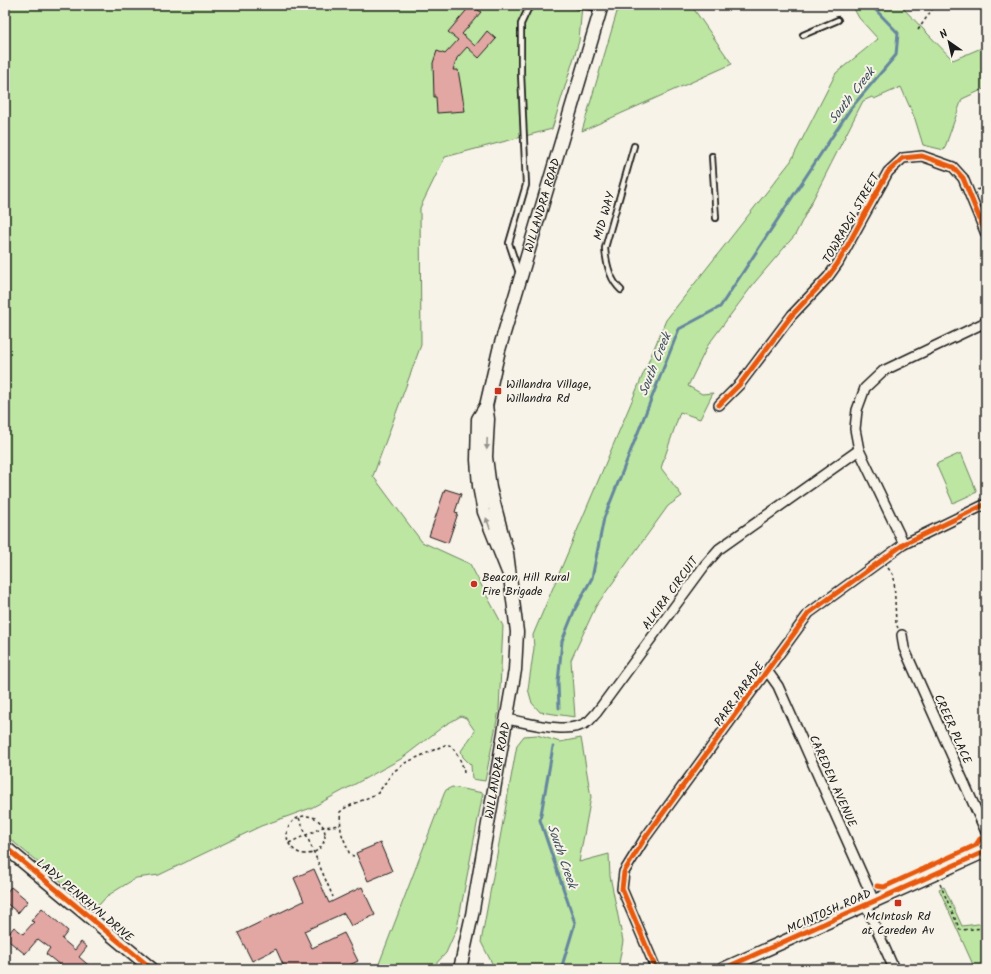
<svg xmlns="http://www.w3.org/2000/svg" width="991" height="974" font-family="Kalam,sans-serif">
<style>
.green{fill:#bce6a2;stroke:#6c815f}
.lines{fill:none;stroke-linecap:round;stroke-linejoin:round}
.stream{stroke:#66869e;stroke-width:3}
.building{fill:#e2a7a3;stroke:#1c1c1c}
.lane-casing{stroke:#1c1c1c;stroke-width:8}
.street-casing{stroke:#1c1c1c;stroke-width:12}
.secondary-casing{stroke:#1c1c1c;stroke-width:15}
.path{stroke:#1c1c1c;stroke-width:1.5;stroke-dasharray:3 3;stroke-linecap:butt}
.lane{stroke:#f7f3e8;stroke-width:4.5}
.street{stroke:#f7f3e8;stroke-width:9}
.secondary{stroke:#f7f3e8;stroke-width:12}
.cycleway-casing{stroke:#f7f3e8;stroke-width:8}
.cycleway{stroke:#e8590c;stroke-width:5}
.oneway{fill:#94928c}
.poi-dot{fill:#c8321e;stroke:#f7f3e8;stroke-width:1.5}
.labels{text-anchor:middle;stroke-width:4;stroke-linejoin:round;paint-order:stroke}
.street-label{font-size:12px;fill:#1c1c1c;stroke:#f7f3e8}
.poi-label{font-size:12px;fill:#1c1c1c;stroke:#f7f3e8;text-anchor:start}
.water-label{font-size:13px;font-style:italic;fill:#41515d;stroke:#f7f3e8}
</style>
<rect width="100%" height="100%" fill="#f7f3e8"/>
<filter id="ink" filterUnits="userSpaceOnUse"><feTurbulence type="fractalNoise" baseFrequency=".025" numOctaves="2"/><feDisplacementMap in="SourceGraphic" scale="8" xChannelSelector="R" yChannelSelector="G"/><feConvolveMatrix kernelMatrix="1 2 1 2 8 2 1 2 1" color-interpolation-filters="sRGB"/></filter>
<g filter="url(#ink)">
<!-- green -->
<g class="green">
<polygon points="5,5 582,5 579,41 552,129 445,157 420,208 421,345 373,476 422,542 470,564 503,626 499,710 485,781 472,779 471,765 463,757 461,751 475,731 466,718 461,716 445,725 401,759 311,808 261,826 159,875 136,878 107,896 99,905 91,906 5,835"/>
<polygon points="619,5 691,5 732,64 582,131"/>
<polygon points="852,5 900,5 953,60 986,46 986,88 962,99 944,150 923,145 915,119 901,87 874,99 872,97 863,101 795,235 755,282 708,345 688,386 702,394 713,393 700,419 680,412 661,468 682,496 668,506 596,606 571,660 575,717 540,712 532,703 528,689 534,648 533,635 666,320 791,161 836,73 878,39 859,18"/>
<polygon points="961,453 977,492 953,503 936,464"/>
<polygon points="537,735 560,742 581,738 591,797 579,862 609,854 610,876 623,941 618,969 495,969 481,942 517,745 524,736"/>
<polygon points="452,787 483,793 457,928 446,953 431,969 377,969 444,794 446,790"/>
<polygon points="944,887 962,926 986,923 986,968 975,969 939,889"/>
</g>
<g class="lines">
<!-- stream -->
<g class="stream">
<polyline points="559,708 558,683 562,641 575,609 592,578 604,518 679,329 720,307 851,108 896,55 898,33 871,5"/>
<polyline points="553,747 540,820 575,923 561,969"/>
</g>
</g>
<!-- building -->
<g class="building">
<polygon points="471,5 481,12 462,34 475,46 487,31 496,39 479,58 467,47 457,58 453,70 458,70 465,111 437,113 436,97 434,97 433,63 437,51 445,54 458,40 448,32"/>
<polygon points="445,489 461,494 455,512 458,513 448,543 429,536"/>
<polygon points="380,843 392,871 368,881 356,853"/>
<polygon points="314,869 329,903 362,887 375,915 351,926 344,913 304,931 312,948 344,933 358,961 341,969 285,969 276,949 252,961 238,933 304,901 294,878"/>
<polygon points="11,887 28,901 18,913 5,902 5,894"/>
<polygon points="42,908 68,931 62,939 75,950 81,942 87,947 79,957 93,969 65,969 46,954 50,948 38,939 25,954 5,938 14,927 23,934 34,922 31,921"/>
</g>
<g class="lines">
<defs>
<g id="lane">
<polyline points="577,5 600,8"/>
<polyline points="803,35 838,20"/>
<polyline points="712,156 716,218"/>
<polyline points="519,273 509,243 526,185 521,73 521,24 528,9 534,5"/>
<path d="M621,290C610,280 606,262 605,248L634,146"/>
</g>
<g id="street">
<polyline points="719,405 740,384 792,315 828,277 838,263 888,172 903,158 922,156 953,167 963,178 986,234"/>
<polyline points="904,544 859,450 855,429 857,410 865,388 883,371 986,322"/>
<polyline points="902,635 904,648 986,832"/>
<polyline points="768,672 778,686 874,901"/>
<path d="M507,719C529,723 570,736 589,721C594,716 599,710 603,704L705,565L719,549L859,450"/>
<polyline points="866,905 894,969"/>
<polyline points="656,969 622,889 624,872 645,838 809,613 904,544 986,504"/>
</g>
<g id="secondary">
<path id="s1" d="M508,572L484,512L479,486L477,460L478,419L486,406L499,350L602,5"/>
<polyline points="5,847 152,969"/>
<path id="s2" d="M460,969L472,915L515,670L517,632L507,553L490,488L486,457L488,419L486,406"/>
<polyline points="723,969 986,851"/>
</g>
</defs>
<!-- lane casing -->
<use href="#lane" class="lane-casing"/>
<!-- street casing -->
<use href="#street" class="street-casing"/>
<!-- secondary casing -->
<use href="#secondary" class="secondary-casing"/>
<!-- path -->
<g class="path">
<polyline points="918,30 935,5"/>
<polyline points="977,190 986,186"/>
<polyline points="888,568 894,576 896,624 898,628"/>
<circle cx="306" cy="835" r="19"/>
<polyline points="299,818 333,897"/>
<polyline points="289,843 323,827 340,825"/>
<path d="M354,856L350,855L341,832L340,812L345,808L378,793L393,772L405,763L447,744C455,747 464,765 464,774"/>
<polyline points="940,884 960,930 986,928"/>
</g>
<!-- lane -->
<use href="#lane" class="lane"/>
<!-- street -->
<use href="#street" class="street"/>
<!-- secondary -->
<use href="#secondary" class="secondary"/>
<defs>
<g id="cycleway">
<polyline points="719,405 740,384 792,315 828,277 838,263 888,172 903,158 922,156 953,167 963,178 986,234"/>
<polyline points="5,847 152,969"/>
<polyline points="877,886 884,887 976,845 980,839"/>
<polyline points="656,969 622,889 624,872 645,838 809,613 904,544 986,504"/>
<polyline points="723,969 986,851"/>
</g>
</defs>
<!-- cycleway casing -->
<use href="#cycleway" class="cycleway-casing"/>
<!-- cycleway -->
<use href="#cycleway" class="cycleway"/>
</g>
<!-- one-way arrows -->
<defs><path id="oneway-solid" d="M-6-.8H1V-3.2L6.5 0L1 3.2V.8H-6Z"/></defs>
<g class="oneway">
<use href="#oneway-solid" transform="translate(487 444) rotate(92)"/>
<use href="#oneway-solid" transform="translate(488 523) rotate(-110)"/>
</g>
</g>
<!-- markers -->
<g class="poi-dot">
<rect x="494" y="387" width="8" height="8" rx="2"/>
<circle cx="474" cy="584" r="4"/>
<rect x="894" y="899" width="8" height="8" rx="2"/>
</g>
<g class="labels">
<!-- street labels -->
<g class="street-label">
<text dy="4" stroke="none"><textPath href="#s1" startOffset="382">WILLANDRA ROAD</textPath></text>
<text transform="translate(604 216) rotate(-74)" y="4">MID WAY</text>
<text transform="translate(851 218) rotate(-60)" y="4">TOWRADGI STREET</text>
<text transform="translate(670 593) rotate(-54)" y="4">ALKIRA CIRCUIT</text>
<text transform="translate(739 694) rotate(-54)" y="4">PARR PARADE</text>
<text transform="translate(953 729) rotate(66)" y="4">CREER PLACE</text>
<text dy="4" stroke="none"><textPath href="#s2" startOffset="202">WILLANDRA ROAD</textPath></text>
<text transform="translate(833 781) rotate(66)" y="4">CAREDEN AVENUE</text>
<text transform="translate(85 900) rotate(40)" y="4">LADY PENRHYN DRIVE</text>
<text transform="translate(829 911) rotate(-24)" y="4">MCINTOSH ROAD</text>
</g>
<!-- poi labels -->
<g class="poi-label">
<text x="506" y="388">Willandra Village,<tspan x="506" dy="14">Willandra Rd</tspan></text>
<text x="482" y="581">Beacon Hill Rural<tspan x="482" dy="14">Fire Brigade</tspan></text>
<text x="898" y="920" text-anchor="middle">McIntosh Rd<tspan x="898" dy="14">at Careden Av</tspan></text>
</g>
<!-- water labels -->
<g class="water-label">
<text transform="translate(851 95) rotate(-52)" y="5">South Creek</text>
<text transform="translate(654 364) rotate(-68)" y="5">South Creek</text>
<text transform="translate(563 856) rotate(71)" y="5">South Creek</text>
</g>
</g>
<!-- margin -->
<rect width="991" height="974" fill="none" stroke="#f7f3e8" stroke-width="20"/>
<rect x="10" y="10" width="971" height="954" fill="none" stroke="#1c1c1c" stroke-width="1.5" filter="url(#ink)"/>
<!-- north arrow -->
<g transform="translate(949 42) rotate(326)" stroke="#f7f3e8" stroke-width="3" paint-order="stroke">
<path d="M0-3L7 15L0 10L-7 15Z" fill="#1c1c1c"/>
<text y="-6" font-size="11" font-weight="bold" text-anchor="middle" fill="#1c1c1c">N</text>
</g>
</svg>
